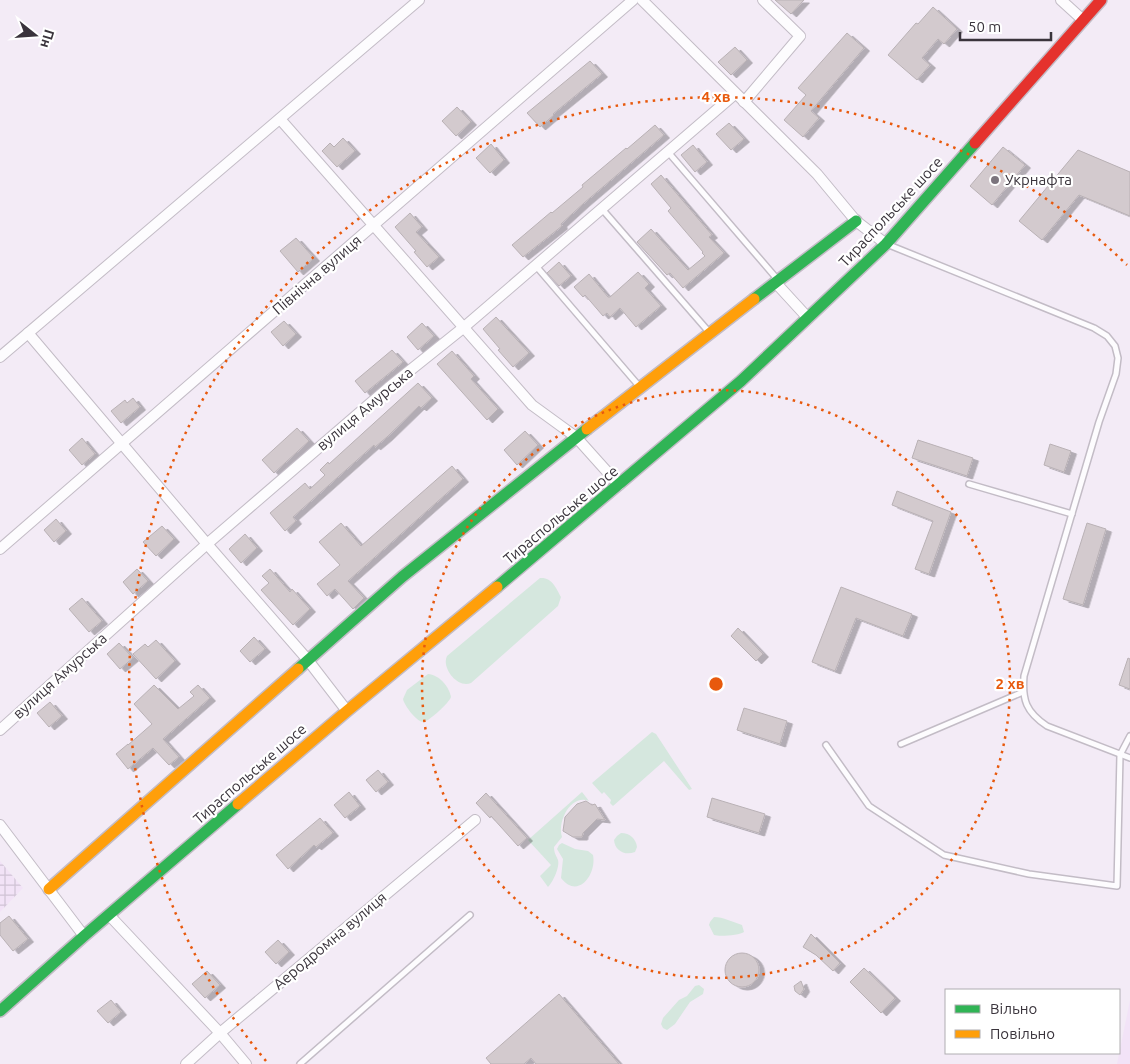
<svg xmlns="http://www.w3.org/2000/svg" width="1130" height="1064" font-family="Ubuntu,sans-serif">
<style>
.built{fill:#f2e3f7}
.industrial{fill:url(#industrial-grid)}
.grass{fill:#d5e7de}
.building{fill:#d3cace;stroke:#b9b1b5;filter:url(#shadow)}
.lines{fill:none;stroke-linecap:round;stroke-linejoin:round}
.lane-casing{stroke:#c3bcc6;stroke-width:8}
.street-casing{stroke:#c3bcc6;stroke-width:12}
.fast-casing{stroke:#c3bcc6;stroke-width:14}
.slow-casing{stroke:#c3bcc6;stroke-width:14}
.jam-casing{stroke:#c3bcc6;stroke-width:14}
.lane{stroke:#fdfcfe;stroke-width:5}
.street{stroke:#fdfcfe;stroke-width:10}
.fast{stroke:#30b455;stroke-width:11}
.slow{stroke:#ff9f0a;stroke-width:11}
.jam{stroke:#e5322d;stroke-width:11}
.ring{fill:none;stroke:#e8590c;stroke-width:2.5;stroke-dasharray:2.5 5}
.poi-dot{fill:#7b747d;stroke:#fff;stroke-width:2}
.labels{text-anchor:middle;stroke-width:4.5;stroke-linejoin:round;paint-order:stroke}
.poi-label{font-size:15px;fill:#3a343c;stroke:#fff;text-anchor:start}
.street-label{font-size:15px;fill:#3a343c;stroke:#fff}
.centre{fill:#e8590c;stroke:#fff;stroke-width:2.5}
.ring-label{font-size:15px;text-anchor:middle;font-weight:bold;fill:#e8590c;stroke:#fff;stroke-width:4.5;stroke-linejoin:round;paint-order:stroke}
</style>
<defs>
<pattern id="industrial-grid" width="8" height="8" patternUnits="userSpaceOnUse" patternTransform="scale(1.25)"><rect width="8" height="8" fill="#f2e3f7"/><path d="M0 4h8M4 0v8" fill="none" stroke="#d0c3d5"/></pattern>
<filter id="shadow"><feDropShadow dx="5.5" dy="3" stdDeviation="0" flood-color="#0004"/></filter>
</defs>
<rect width="100%" height="100%" fill="#f3ebf6"/>
<!-- built -->
<polygon class="built" points="1130,1000 1130,1064 1117,1064"/>
<!-- industrial -->
<polygon class="industrial" points="0,861 23,888 0,912"/>
<!-- grass -->
<g class="grass">
<path d="M540,578C552,577 556,588 561,597L558,606L471,683C458,689 441,668 447,656Z"/>
<path d="M428,674C439,675 449,686 451,697C449,703 430,720 424,722C417,723 404,705 403,699L407,690Z"/>
<polygon points="652,732 656,734 692,789 689,790 664,761 613,806 610,803 611,800 604,792 602,794 592,783"/>
<path d="M582,792L589,801C571,794 557,821 562,837L554,847C554,853 556,855 558,860C560,867 553,882 548,887L540,876L551,865L528,840Z"/>
<path d="M621,833C630,833 636,839 637,847L635,852C625,856 615,851 614,840L617,836Z"/>
<path d="M562,843L575,849L588,851L593,855C597,874 578,900 561,878L563,859L557,849L559,845Z"/>
<path d="M714,917C723,917 733,922 742,925L744,932C740,935 720,937 714,935L709,925L710,922Z"/>
<polygon points="699,985 704,989 703,994 690,1002 675,1024 667,1030 663,1028 661,1024 663,1018 679,1000 687,996 695,986"/>
</g>
<!-- building -->
<g class="building">
<polygon points="775,0 804,0 791,14"/>
<polygon points="933,7 957,29 944,44 938,39 922,58 930,65 917,80 888,55 916,23 918,24"/>
<polygon points="847,33 864,48 811,111 819,118 803,137 784,120 806,95 798,88"/>
<polygon points="735,47 747,60 731,75 718,62"/>
<polygon points="590,61 602,74 553,114 554,115 540,127 527,113"/>
<polygon points="457,107 471,122 456,136 442,121"/>
<polygon points="729,123 744,139 731,150 716,134"/>
<polygon points="655,125 664,135 584,203 561,224 562,226 523,257 512,245 551,212 552,213 583,187 582,185 626,148 627,149"/>
<polygon points="343,138 355,151 337,167 322,151 330,143 334,147"/>
<polygon points="491,144 504,160 490,173 476,158"/>
<polygon points="693,145 707,162 695,172 681,155"/>
<polygon points="1003,147 1025,165 992,205 970,186"/>
<polygon points="1078,150 1130,172 1130,216 1079,195 1042,240 1019,221"/>
<polygon points="661,175 712,235 709,237 724,253 683,288 670,273 667,275 637,242 651,229 688,270 705,256 702,253 703,252 668,211 671,208 651,184"/>
<polygon points="410,213 422,227 416,232 439,257 427,267 414,252 416,251 395,227"/>
<polygon points="296,238 314,258 298,272 280,251"/>
<polygon points="559,262 571,276 559,286 547,273"/>
<polygon points="638,272 649,284 645,288 661,306 636,327 620,308 610,317 607,313 603,316 585,295 583,297 574,287 589,274 608,297 610,297"/>
<polygon points="496,317 529,353 513,367 498,350 500,349 483,329"/>
<polygon points="284,321 296,334 283,346 271,332"/>
<polygon points="422,323 434,336 418,350 407,337"/>
<polygon points="392,350 403,362 365,393 355,381"/>
<polygon points="452,351 474,376 471,379 498,409 487,420 437,364"/>
<polygon points="418,383 432,398 421,408 419,406 387,437 375,447 374,445 293,517 296,521 285,531 270,513 305,483 310,489 325,475 320,470 328,462 329,464"/>
<polygon points="133,398 140,407 121,423 111,411 125,400 127,403"/>
<polygon points="297,428 309,441 274,473 262,460"/>
<polygon points="525,431 538,445 517,465 504,450"/>
<polygon points="82,438 95,454 82,465 69,450"/>
<polygon points="918,440 973,458 967,476 912,458"/>
<polygon points="1050,444 1071,451 1064,472 1044,465"/>
<polygon points="452,466 463,479 348,581 364,598 353,609 335,589 327,596 317,584 340,565 319,542 341,523 361,546"/>
<polygon points="897,491 951,512 929,574 915,569 933,521 892,505"/>
<polygon points="56,519 66,531 54,542 44,530"/>
<polygon points="1087,523 1106,529 1083,605 1063,599"/>
<polygon points="162,526 174,539 156,556 143,542"/>
<polygon points="245,534 257,548 241,563 229,549"/>
<polygon points="137,569 148,581 133,594 123,582"/>
<polygon points="270,569 290,592 292,589 310,609 293,625 261,590 269,583 262,576"/>
<polygon points="841,587 912,614 903,636 856,618 835,671 812,662"/>
<polygon points="82,598 102,621 89,632 69,609"/>
<polygon points="738,628 763,654 756,661 731,636"/>
<polygon points="254,637 265,649 250,662 240,651"/>
<polygon points="156,640 175,661 156,679 133,654 145,644 148,647"/>
<polygon points="119,643 133,658 120,669 107,654"/>
<polygon points="1128,658 1130,659 1130,689 1119,685"/>
<polygon points="154,685 178,709 194,696 190,692 198,685 210,698 163,739 179,757 169,765 153,748 128,769 116,754 128,744 128,745 152,724 134,704"/>
<polygon points="50,702 62,716 49,727 37,713"/>
<polygon points="744,708 787,721 780,744 737,730"/>
<polygon points="378,770 388,782 376,792 366,780"/>
<polygon points="349,792 360,806 345,818 334,805"/>
<polygon points="486,793 527,838 518,846 491,816 490,818 476,803"/>
<polygon points="712,798 765,814 759,833 707,817"/>
<polygon points="586,801 592,805 595,804 605,820 597,819 583,833 582,837 573,837 563,831 565,817 577,804"/>
<polygon points="320,818 333,833 316,847 314,845 288,869 276,855"/>
<polygon points="9,916 28,939 13,951 0,935 0,923"/>
<polygon points="811,934 840,963 833,971 816,955 803,947"/>
<polygon points="278,940 289,952 276,964 265,952"/>
<circle cx="742" cy="970" r="17"/>
<polygon points="864,968 895,998 881,1013 850,982"/>
<polygon points="207,971 220,985 205,998 192,984"/>
<polygon points="801,981 804,989 800,995 795,991 794,986"/>
<polygon points="559,994 619,1064 536,1064 531,1058 524,1064 491,1064 486,1058"/>
<polygon points="111,1000 121,1012 108,1023 97,1011"/>
</g>
<g class="lines">
<defs>
<g id="lane">
<polyline points="668,152 778,280"/>
<polyline points="602,209 709,332"/>
<path d="M889,245L1094,328L1107,336L1115,346L1118,358L1116,374L1099,422L1024,676C1022,700 1026,712 1047,726L1130,758"/>
<polyline points="536,266 639,386"/>
<polyline points="969,484 1072,514"/>
<polyline points="901,744 1023,692"/>
<polyline points="826,745 869,806 944,855 1029,874 1117,886 1120,755 1130,736"/>
<polyline points="300,1064 470,915"/>
</g>
<g id="street">
<polyline points="642,0 817,174 856,221 886,244"/>
<polyline points="1061,0 1083,20"/>
<polyline points="744,102 800,36 763,0"/>
<polyline points="280,119 532,405 576,437 619,485"/>
<polyline points="775,282 808,318"/>
<polyline points="28,333 207,544 307,659 347,711"/>
<polyline points="0,357 419,0"/>
<polyline points="0,549 633,0"/>
<polyline points="0,730 207,544 388,388 463,328 735,94"/>
<polyline points="0,825 84,936"/>
<polyline points="109,915 220,1033 246,1064"/>
<polyline points="186,1064 220,1033 475,820"/>
</g>
<g id="fast">
<polyline points="754,299 856,221"/>
<polyline points="497,587 741,381 886,244 975,143"/>
<polyline points="298,669 402,577 587,429"/>
<polyline points="0,1011 84,936 238,804"/>
</g>
<g id="slow">
<polyline points="587,429 754,299"/>
<polyline points="238,804 347,711 497,587"/>
<polyline points="49,889 298,669"/>
</g>
<polyline id="jam" points="975,143 1101,0"/>
</defs>
<!-- lane casing -->
<use href="#lane" class="lane-casing"/>
<!-- street casing -->
<use href="#street" class="street-casing"/>
<!-- fast casing -->
<use href="#fast" class="fast-casing"/>
<!-- slow casing -->
<use href="#slow" class="slow-casing"/>
<!-- jam casing -->
<use href="#jam" class="jam-casing"/>
<!-- lane -->
<use href="#lane" class="lane"/>
<!-- street -->
<use href="#street" class="street"/>
<!-- fast -->
<use href="#fast" class="fast"/>
<!-- slow -->
<use href="#slow" class="slow"/>
<!-- jam -->
<use href="#jam" class="jam"/>
</g>
<!-- distance rings -->
<g class="ring">
<circle cx="716" cy="684" r="294"/>
<path d="M266 1061A587 587 0 0 1 1127 265"/>
</g>
<!-- markers -->
<circle class="poi-dot" cx="995" cy="180" r="5"/>
<g class="labels">
<!-- poi labels -->
<g class="poi-label">
<text x="1005" y="185">Укрнафта</text>
</g>
<!-- street labels -->
<g class="street-label">
<text transform="translate(891 212) rotate(-47)" y="5">Тираспольське шосе</text>
<text transform="translate(317 275) rotate(-41)" y="5">Північна вулиця</text>
<text transform="translate(365 409) rotate(-40)" y="5">вулиця Амурська</text>
<text transform="translate(561 515) rotate(-40)" y="5">Тираспольське шосе</text>
<text transform="translate(60 676) rotate(-42)" y="5">вулиця Амурська</text>
<text transform="translate(250 774) rotate(-41)" y="5">Тираспольське шосе</text>
<text transform="translate(330 941) rotate(-40)" y="5">Аеродромна вулиця</text>
</g>
</g>
<circle cx="716" cy="684" r="8" class="centre"/>
<g class="ring-label">
<text x="716" y="102">4 хв</text>
<text x="1010" y="689">2 хв</text>
</g>
<!-- legend -->
<rect x="945" y="989" width="175" height="65" fill="#ffffff" stroke="#b0aeb1"/>
<rect x="955" y="1005" width="25" height="8" fill="#30b455" stroke="#b0aeb1"/>
<text x="990" y="1014" font-size="15" fill="#3a343c">Вільно</text>
<rect x="955" y="1030" width="25" height="8" fill="#ff9f0a" stroke="#b0aeb1"/>
<text x="990" y="1039" font-size="15" fill="#3a343c">Повільно</text>
<!-- north arrow -->
<g transform="translate(35 35) rotate(107)" stroke="#ffffff" stroke-width="4" paint-order="stroke">
<path d="M0-4L9 19L0 12L-9 19Z" fill="#3a343c"/>
<text y="-8" font-size="14" font-weight="bold" text-anchor="middle" fill="#3a343c">Пн</text>
</g>
<!-- scale -->
<path d="M960 32v8h91v-8" fill="none" stroke="#3a343c" stroke-width="2.5"/>
<text x="968" y="32" font-size="15" fill="#3a343c" stroke="#ffffff" stroke-width="4" paint-order="stroke">50 m</text>
</svg>
